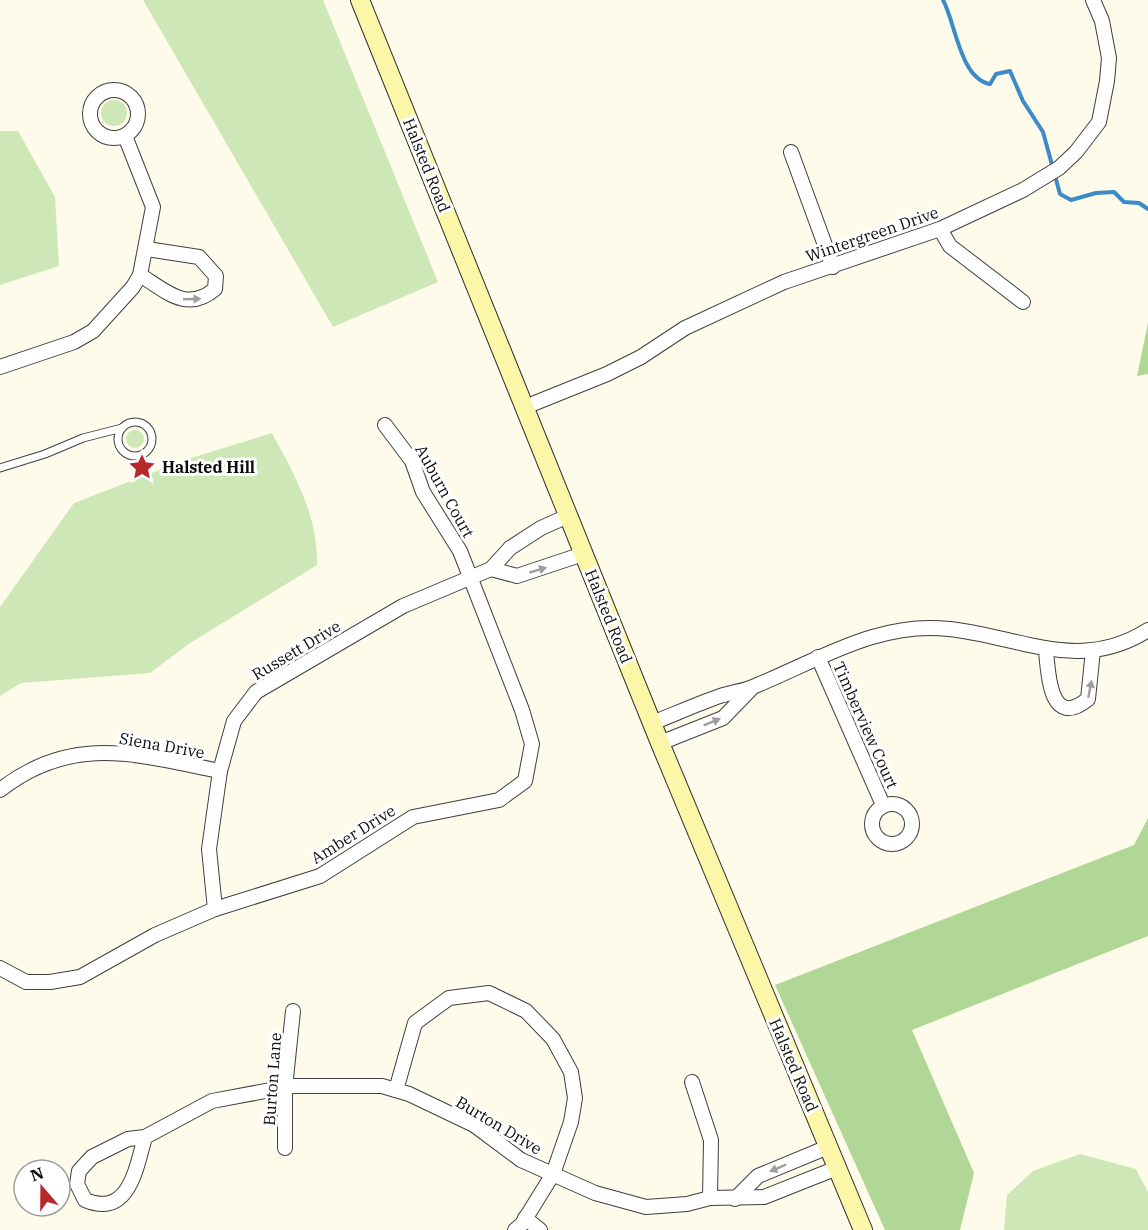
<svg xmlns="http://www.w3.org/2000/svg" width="1148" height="1230" font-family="'IBM Plex Serif',serif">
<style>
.green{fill:#cee7b7}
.forest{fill:#b1d797}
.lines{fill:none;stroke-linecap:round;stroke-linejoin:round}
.stream{stroke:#3c8ac8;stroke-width:4}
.lane-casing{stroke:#3f3f3f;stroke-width:9}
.street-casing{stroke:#3f3f3f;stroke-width:16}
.secondary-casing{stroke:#2e2e2e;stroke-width:20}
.lane{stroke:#fff;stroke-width:7}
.street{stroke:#fff;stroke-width:14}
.secondary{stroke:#fcf6a9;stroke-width:18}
.oneway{fill:#9e9e9e}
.labels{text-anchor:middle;stroke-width:6;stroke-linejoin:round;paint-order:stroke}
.street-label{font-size:16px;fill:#0c0c0c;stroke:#fff}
.poi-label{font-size:16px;font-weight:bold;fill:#0c0c0c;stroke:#fff;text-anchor:start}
</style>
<rect width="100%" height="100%" fill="#fefbeb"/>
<!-- green -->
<g class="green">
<polygon points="143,0 323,0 438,282 333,327"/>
<circle cx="114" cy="113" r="13"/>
<polygon points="0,131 18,131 55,197 59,266 0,285"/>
<circle cx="135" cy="439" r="9"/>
<path d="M272,433C295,476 318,515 317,565L190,643L150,673L21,683L0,696V607L74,503L188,459Z"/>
<polygon points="1080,1154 1136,1169 1148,1192 1148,1230 1004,1230 1007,1195 1033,1171"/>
</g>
<!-- forest -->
<g class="forest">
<polygon points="1148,323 1148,374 1137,376"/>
<polygon points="1148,818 1148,936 912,1030 974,1173 960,1230 885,1230 775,985 1134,845"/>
</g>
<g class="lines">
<!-- stream -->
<path class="stream" d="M943,0C955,21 960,79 990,84L996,74L1010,71L1023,101L1043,132L1060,194L1071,200L1096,193L1114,192L1124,202L1139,203L1148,209"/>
<defs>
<g id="lane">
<circle cx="135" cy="439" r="17"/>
<polyline points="0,468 45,454 83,438 122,428"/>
</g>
<g id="street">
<circle cx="114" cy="114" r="24"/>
<polyline points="791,152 833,267"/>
<polyline points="940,229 950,246 1023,302"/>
<path d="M140,275C166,291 187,313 215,289L216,276L199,257L147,249"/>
<polyline points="0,367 74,342 93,331 133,287 140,275 153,207 125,136"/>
<polyline points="525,407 607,374 641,357 685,328 784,282 940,229 1023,190 1059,168 1076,152 1099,122 1107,81 1109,58 1102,21 1093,0"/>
<polyline points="491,569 517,576 583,554"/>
<path d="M1046,650C1048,674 1050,730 1088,699L1093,650"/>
<polyline points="818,657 883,805"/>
<path d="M652,723C675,714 697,704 720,696C732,692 744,691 755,686C819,660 878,621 949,629C1019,636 1079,674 1148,630"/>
<polyline points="660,743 723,718 752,688"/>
<path d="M0,790C73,733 138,755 220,771"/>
<circle cx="892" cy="824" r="20"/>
<polyline points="215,909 209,849 220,771 234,721 256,692 403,606 491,569 510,548 541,528 568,516"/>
<polyline points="0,968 26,982 50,982 80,977 155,935 215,909 320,876 413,817 499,800 525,781 532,744 522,710 460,551 423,492 412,461 385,425"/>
<polyline points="692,1082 711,1140 710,1198"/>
<polyline points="396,1090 415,1023 449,998 489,993 526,1011 553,1039 571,1072 575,1098 571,1122 553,1174 522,1224 515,1230"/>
<path d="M145,1137C136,1169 129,1218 85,1200L77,1184L79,1171L92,1157L128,1139L145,1137L212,1101L292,1086H382L409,1094L474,1125L521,1160L595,1193L646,1207L687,1204L710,1198L764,1197L837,1168"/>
<polyline points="285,1148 285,1088 293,1011"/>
<polyline points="735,1199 758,1176 828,1147"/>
<polyline points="525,1218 540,1230"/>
</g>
<polyline id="secondary" points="360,0 660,743 863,1230"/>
</defs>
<!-- lane casing -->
<use href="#lane" class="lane-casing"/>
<!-- street casing -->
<use href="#street" class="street-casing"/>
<!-- secondary casing -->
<use href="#secondary" class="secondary-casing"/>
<!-- lane -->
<use href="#lane" class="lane"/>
<!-- street -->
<use href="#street" class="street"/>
<!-- secondary -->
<use href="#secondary" class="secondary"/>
</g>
<!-- one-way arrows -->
<defs><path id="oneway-solid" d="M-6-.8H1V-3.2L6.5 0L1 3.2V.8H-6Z" transform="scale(1.5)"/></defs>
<g class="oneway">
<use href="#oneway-solid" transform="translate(192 299) rotate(-2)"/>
<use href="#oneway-solid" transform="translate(538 570) rotate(-16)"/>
<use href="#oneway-solid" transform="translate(1090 689) rotate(-79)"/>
<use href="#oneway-solid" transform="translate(712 722) rotate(-22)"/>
<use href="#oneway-solid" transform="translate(778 1168) rotate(157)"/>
</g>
<!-- icons -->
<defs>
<symbol id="sight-bare" viewBox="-9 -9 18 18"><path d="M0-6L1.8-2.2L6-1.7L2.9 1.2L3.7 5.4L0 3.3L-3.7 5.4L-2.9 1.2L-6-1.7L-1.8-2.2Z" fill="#b62a2b" stroke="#fff" stroke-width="2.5" paint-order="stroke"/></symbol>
</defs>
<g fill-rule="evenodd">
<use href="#sight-bare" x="123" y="448" width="38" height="38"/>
</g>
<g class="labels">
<!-- street labels -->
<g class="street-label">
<text transform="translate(427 165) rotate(68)" y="6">Halsted Road</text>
<text transform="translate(872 234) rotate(-19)" y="6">Wintergreen Drive</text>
<text transform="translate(445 491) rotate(61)" y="6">Auburn Court</text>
<text transform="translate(609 616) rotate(68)" y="6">Halsted Road</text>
<text transform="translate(296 650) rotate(-31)" y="6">Russett Drive</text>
<text transform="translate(866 725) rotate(66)" y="6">Timberview Court</text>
<text transform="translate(162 745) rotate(10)" y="6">Siena Drive</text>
<text transform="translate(353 834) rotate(-32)" y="6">Amber Drive</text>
<text transform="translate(794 1065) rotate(67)" y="6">Halsted Road</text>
<text transform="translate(272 1079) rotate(-86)" y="6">Burton Lane</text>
<text transform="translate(499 1125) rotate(31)" y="6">Burton Drive</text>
</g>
<!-- poi labels -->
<g class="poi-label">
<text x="162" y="473">Halsted Hill</text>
</g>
</g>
<!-- north arrow -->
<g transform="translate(42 1188) rotate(340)"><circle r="28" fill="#ffffff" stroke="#9e9e9e" stroke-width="1.5"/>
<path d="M0-4.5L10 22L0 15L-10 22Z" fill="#b62a2b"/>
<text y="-9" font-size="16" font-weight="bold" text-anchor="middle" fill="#0c0c0c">N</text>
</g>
</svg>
